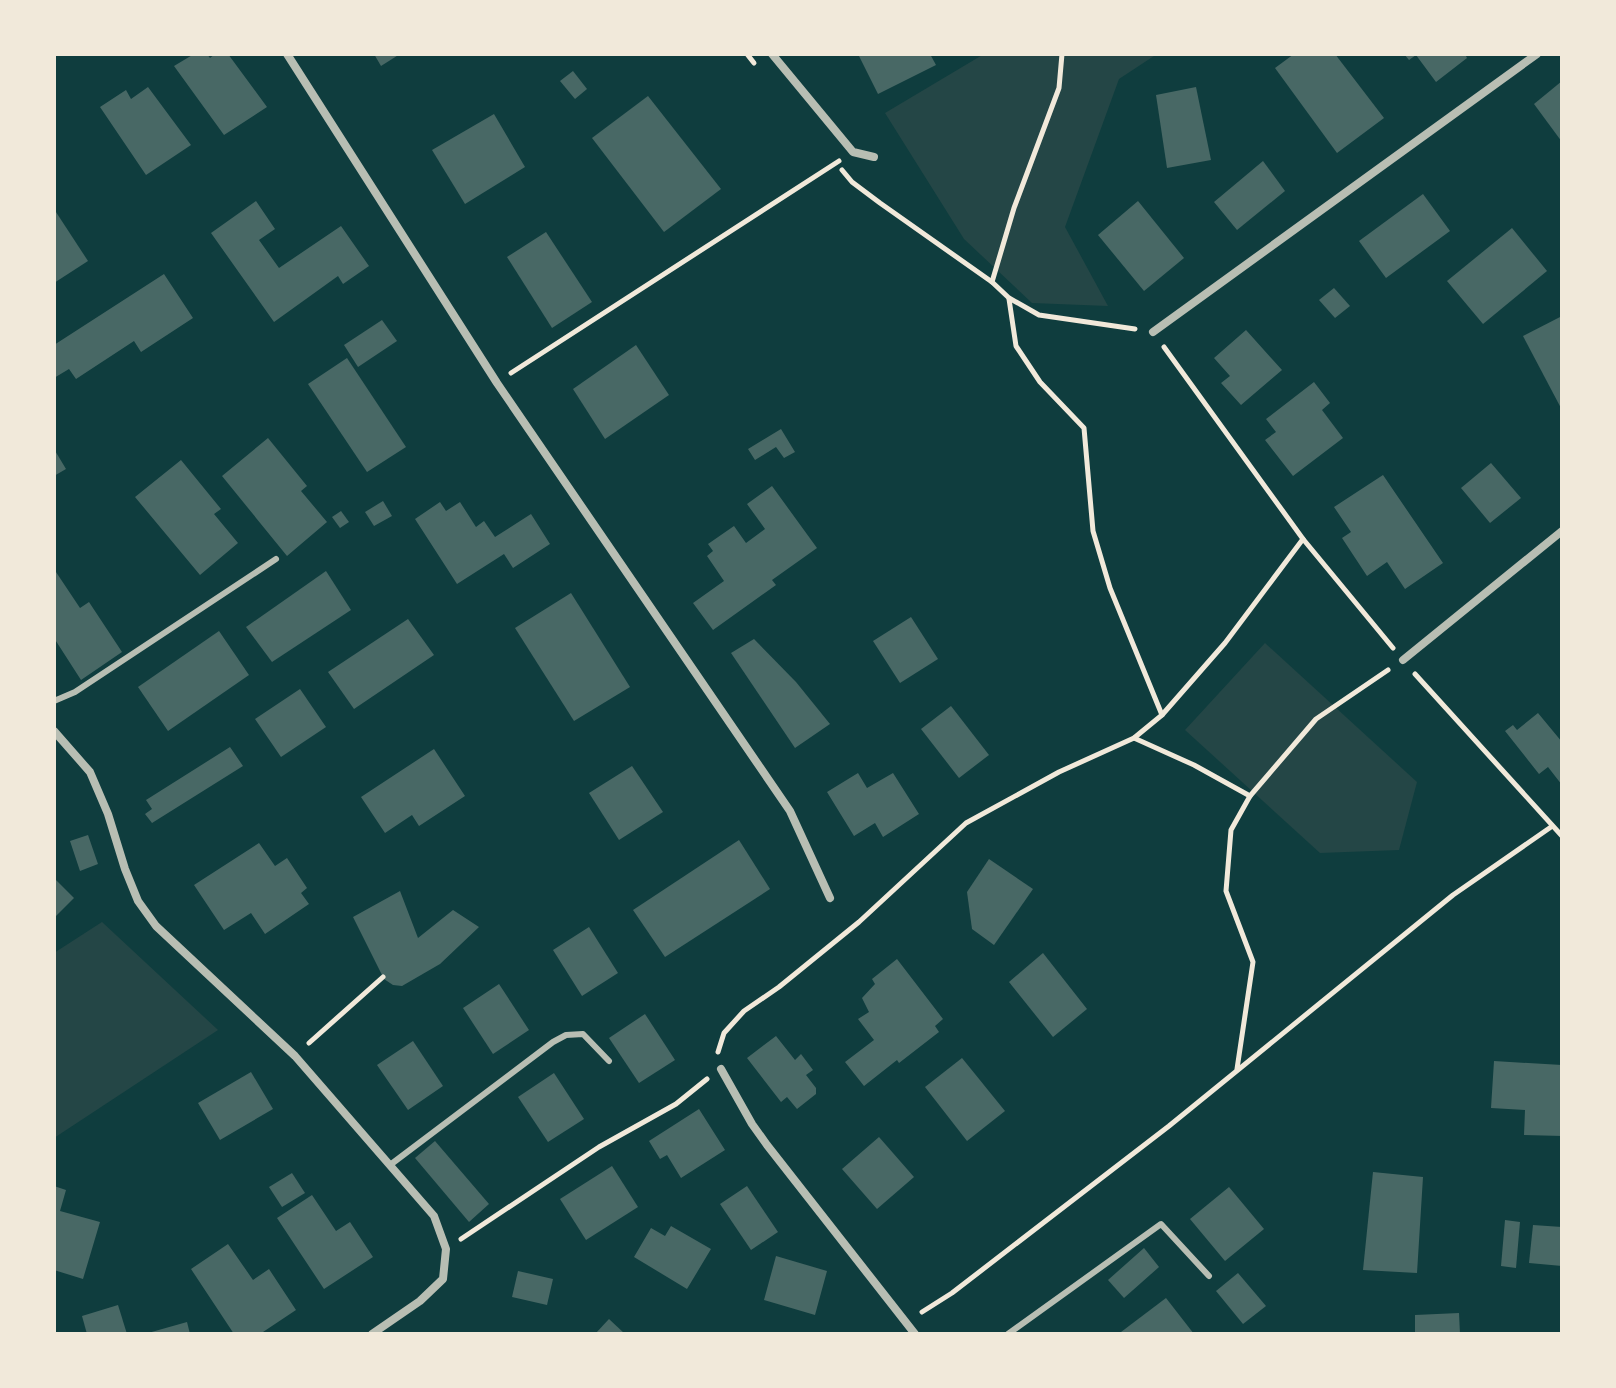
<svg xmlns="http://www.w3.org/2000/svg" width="1616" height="1388" font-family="'Fira Sans Condensed',sans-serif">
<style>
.green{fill:#244646}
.building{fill:#486865}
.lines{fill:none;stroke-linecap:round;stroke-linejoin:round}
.path{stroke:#f1e9da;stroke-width:5}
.service{stroke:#b8beb3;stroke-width:6}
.minor{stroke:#b8beb3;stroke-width:8}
</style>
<rect width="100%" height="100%" fill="#0f3d3e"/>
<!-- green -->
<g class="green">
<polygon points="984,54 1157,54 1119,79 1065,227 1108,306 1032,303 964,239 885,113"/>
<polygon points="1265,643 1417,782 1399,850 1320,853 1185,730"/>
<polygon points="102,922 218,1030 54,1138 54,953"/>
</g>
<!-- building -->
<g class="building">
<polygon points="194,54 207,54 210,58 215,54 228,54 267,107 224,135 174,66"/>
<polygon points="374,54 400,54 381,66"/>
<polygon points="858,54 930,54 936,65 878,94"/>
<polygon points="1294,54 1335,54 1384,118 1337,153 1275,68"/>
<polygon points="1404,54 1465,54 1467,58 1436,82 1416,55 1409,60"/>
<polygon points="573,71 587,89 575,99 560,81"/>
<polygon points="1562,81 1562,142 1534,104"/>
<polygon points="148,87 191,145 146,175 100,107 126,90 131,99"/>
<polygon points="1196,87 1211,160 1167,168 1156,95"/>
<polygon points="648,96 721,189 664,232 592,138"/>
<polygon points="494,114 525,167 465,204 432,150"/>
<polygon points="1263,161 1285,191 1237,230 1214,202"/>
<polygon points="1423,194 1450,231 1386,278 1359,241"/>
<polygon points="256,201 275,229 259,240 279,268 341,226 369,266 343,284 338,276 274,322 211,233"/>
<polygon points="1138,201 1184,258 1144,291 1098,235"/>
<polygon points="54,209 88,261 54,283"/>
<polygon points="1512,228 1547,271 1483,324 1447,281"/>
<polygon points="546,232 592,302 552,328 507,257"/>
<polygon points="164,274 193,318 141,352 134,341 76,379 69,369 54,378 54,345"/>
<polygon points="1334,288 1350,306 1335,318 1319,300"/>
<polygon points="1562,316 1562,410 1523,336"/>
<polygon points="382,320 397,341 358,367 344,345"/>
<polygon points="1246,330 1282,370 1241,405 1221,383 1230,376 1214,358"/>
<polygon points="636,345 669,395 605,439 573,389"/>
<polygon points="347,358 406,447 367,472 308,384"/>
<polygon points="1314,382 1330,403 1322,410 1343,438 1293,476 1265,440 1276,432 1266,419"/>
<polygon points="781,429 795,452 784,458 776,447 755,460 748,449"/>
<polygon points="268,438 307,486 301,491 327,522 287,556 222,476"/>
<polygon points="54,449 66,469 54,476"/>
<polygon points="181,460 221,509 214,514 238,543 200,575 135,497"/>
<polygon points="1491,463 1521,498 1490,523 1461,488"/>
<polygon points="1383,475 1443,563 1405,589 1387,562 1367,576 1342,538 1351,532 1334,507"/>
<polygon points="772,486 817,548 772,580 776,585 713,630 693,603 724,581 707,556 713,551 708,544 734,526 746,543 765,529 747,504"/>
<polygon points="383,501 392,516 374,526 365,512"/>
<polygon points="440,502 446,511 460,502 476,527 484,521 495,537 531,514 550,544 513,568 504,554 457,584 415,519"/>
<polygon points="341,511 349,522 340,528 332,517"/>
<polygon points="54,569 80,608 89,602 122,652 81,680 54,638"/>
<polygon points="326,571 351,610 272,662 246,627"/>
<polygon points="571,593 630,687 574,721 515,628"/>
<polygon points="911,617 938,659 900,683 873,641"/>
<polygon points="408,619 434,655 354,709 328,672"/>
<polygon points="219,631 249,675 168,731 138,687"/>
<polygon points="754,639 796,682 830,724 795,748 731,653"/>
<polygon points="300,689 326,727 281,757 255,719"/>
<polygon points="951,706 989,755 959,778 921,729"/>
<polygon points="1538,713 1562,742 1562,785 1548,767 1539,774 1505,731 1513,725 1517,730"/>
<polygon points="230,747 243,766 152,823 145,814 152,809 146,800"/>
<polygon points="434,749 465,796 419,826 412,815 385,833 361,797"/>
<polygon points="632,766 663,812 619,840 589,793"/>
<polygon points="858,773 867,788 893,773 919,814 883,837 875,823 854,836 827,792"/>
<polygon points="88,835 98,864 80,871 70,841"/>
<polygon points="739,840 770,889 665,957 633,910"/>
<polygon points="259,843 275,866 287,858 307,888 301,893 309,904 265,934 251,913 224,930 194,885"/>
<polygon points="989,859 1033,889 994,945 972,929 967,892"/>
<polygon points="54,878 74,898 54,918"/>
<polygon points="400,891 418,938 453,910 479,927 440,964 402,986 393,985 384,979 353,917"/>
<polygon points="589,927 618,973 582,996 553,950"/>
<polygon points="1043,953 1087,1009 1053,1037 1009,982"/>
<polygon points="897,959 943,1019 935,1026 939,1032 899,1063 897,1060 864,1086 845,1062 874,1040 858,1019 869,1012 862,998 875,984 872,979"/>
<polygon points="499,984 529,1030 493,1054 463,1008"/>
<polygon points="645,1014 675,1060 639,1083 609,1038"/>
<polygon points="776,1036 795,1060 801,1054 813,1070 806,1075 816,1088 816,1094 797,1109 787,1097 781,1102 747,1058"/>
<polygon points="413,1041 443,1086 408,1110 377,1065"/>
<polygon points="962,1058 1005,1111 967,1141 925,1087"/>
<polygon points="1494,1061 1562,1065 1562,1136 1524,1135 1525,1110 1491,1108"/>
<polygon points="251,1072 273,1109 220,1140 198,1103"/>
<polygon points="554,1073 584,1119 548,1142 518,1097"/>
<polygon points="699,1109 725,1150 681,1178 667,1155 660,1159 649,1141"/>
<polygon points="879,1137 914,1177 877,1209 842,1169"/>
<polygon points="435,1141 489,1204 469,1222 415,1158"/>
<polygon points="612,1166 638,1207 586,1240 560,1199"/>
<polygon points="1373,1172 1423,1177 1417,1273 1363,1270"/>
<polygon points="292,1173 305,1193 282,1207 269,1187"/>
<polygon points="54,1186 66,1190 60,1211 100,1222 83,1279 54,1270"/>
<polygon points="747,1186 778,1232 751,1250 720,1204"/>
<polygon points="1229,1187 1264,1229 1225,1261 1190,1219"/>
<polygon points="312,1195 336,1231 350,1222 373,1257 324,1289 277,1218"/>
<polygon points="1505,1220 1520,1222 1516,1268 1501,1266"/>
<polygon points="1533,1225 1562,1227 1562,1266 1529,1263"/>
<polygon points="671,1226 711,1249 687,1289 634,1257 651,1228 665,1236"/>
<polygon points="228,1244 253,1280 269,1269 296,1310 260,1334 234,1334 191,1269"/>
<polygon points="1144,1248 1159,1267 1124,1298 1108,1280"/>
<polygon points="776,1256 827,1271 815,1315 764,1300"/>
<polygon points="518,1271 553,1279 547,1305 512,1297"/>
<polygon points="1238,1273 1266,1306 1243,1324 1216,1291"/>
<polygon points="1166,1298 1194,1334 1122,1334 1121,1332"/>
<polygon points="118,1305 127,1334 87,1334 82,1316"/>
<polygon points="1459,1313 1460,1334 1415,1334 1415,1315"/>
<polygon points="609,1319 625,1334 595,1334"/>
<polygon points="187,1322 190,1334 148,1334 148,1333"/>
</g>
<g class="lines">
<!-- path -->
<g class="path">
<polyline points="747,54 754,63"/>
<polyline points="842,170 852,182 880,203 992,282 1009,298 1039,315 1135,329"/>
<polyline points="992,282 1014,208 1059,88 1062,54"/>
<polyline points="1009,299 1016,346 1040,382 1084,428 1093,531 1110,588 1162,715"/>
<polyline points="1164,347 1303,539 1393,648"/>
<polyline points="511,373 839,161"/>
<polyline points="1415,674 1562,836"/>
<polyline points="1134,738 1194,765 1250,796 1316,719 1388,670"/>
<polyline points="309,1043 383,977"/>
<polyline points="718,1052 724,1033 744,1011 779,987 859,922 966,823 1059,772 1134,738 1162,715 1225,643 1303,539"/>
<polyline points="1237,1069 1253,962 1226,891 1231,830 1250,796"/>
<polyline points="461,1239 599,1147 676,1104 707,1079"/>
<polyline points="922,1312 952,1293 1169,1126 1453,895 1551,827"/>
</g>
<!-- service -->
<g class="service">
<polyline points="54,701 75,692 276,559"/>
<polyline points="390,1165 553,1042 566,1035 583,1034 609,1061"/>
<polyline points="1008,1334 1161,1224 1209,1276"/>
</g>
<!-- minor -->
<g class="minor">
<polyline points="287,54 497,383 790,811 830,898"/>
<polyline points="772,54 853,152 874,157"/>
<polyline points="1153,332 1537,54"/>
<polyline points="1403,660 1562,531"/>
<polyline points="54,731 90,772 108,814 125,869 138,901 156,926 295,1056 434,1216 446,1249 443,1279 420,1301 372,1334"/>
<polyline points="721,1069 752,1124 767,1145 915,1334"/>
</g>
</g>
<!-- border -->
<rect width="1616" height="1388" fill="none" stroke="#f1e9da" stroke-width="112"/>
</svg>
